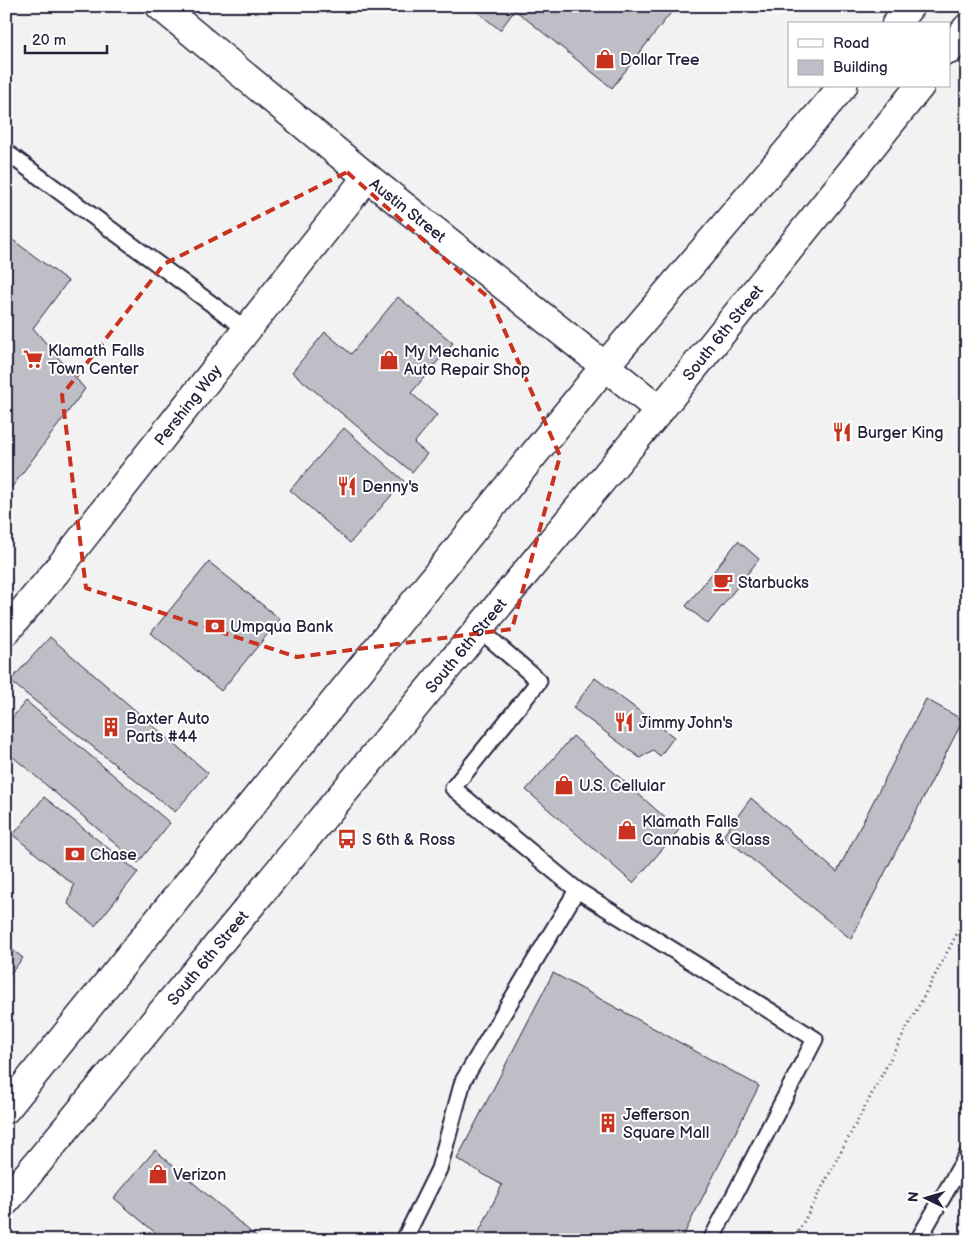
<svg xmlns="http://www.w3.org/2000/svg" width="973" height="1246" font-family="'Balsamiq Sans',sans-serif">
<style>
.building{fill:#bebec6;stroke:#22223b}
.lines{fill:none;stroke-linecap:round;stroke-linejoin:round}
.service-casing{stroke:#22223b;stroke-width:19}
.minor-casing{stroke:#22223b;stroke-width:31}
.tertiary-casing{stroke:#22223b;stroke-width:31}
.primary-casing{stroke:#22223b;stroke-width:31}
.path{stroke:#22223b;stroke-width:3;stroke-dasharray:1 4;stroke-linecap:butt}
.service{stroke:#fff;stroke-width:15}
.minor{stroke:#fff;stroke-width:28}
.tertiary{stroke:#fff;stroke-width:28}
.primary{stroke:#fff;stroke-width:28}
.marked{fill:none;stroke:#c8321e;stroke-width:4;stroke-dasharray:10 6;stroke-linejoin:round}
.labels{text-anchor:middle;stroke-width:4;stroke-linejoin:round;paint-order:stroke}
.poi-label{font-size:16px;fill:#22223b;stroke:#fff;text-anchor:start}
.street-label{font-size:16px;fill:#22223b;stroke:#fff}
</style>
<rect width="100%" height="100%" fill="#f2f2f3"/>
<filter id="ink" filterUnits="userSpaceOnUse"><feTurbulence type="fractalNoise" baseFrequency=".02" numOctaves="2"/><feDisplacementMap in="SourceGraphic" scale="10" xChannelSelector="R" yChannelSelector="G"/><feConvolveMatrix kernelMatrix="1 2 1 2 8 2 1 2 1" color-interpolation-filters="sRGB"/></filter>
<g filter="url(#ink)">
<!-- building -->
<g class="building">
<polygon points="470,6 676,6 612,88 515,10 500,30"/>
<polygon points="6,235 68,281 33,328 85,389 6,495"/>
<polygon points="398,297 453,343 411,393 437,415 414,443 427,454 412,472 292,372 325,332 351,354"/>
<polygon points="344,428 404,481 350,543 290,490"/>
<polygon points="738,541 759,559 708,624 686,606"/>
<polygon points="209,562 280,619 221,691 151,633"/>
<polygon points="50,637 208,773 175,812 10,681"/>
<polygon points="595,678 674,737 660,756 653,750 640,758 573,708"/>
<polygon points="926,699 963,720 851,939 723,836 751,798 837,872"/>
<polygon points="26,701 170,823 138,863 6,751 6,725"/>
<polygon points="573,736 679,830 633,883 526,790"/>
<polygon points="44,797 138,872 95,926 68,904 74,885 13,835"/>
<polygon points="6,945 23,958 6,979"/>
<polygon points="553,973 759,1086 681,1240 475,1240 502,1185 457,1159"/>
<polygon points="155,1150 260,1240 164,1240 114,1198"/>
</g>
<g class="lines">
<defs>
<g id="service">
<polyline points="6,152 247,330"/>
<polyline points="577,890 815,1039 711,1240"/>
<polyline points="404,1240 439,1169 463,1081 577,890 453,788 539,681 479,629"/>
<polyline points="918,1240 967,1155"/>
</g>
<g id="minor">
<path id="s1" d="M6,631L55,573L367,177"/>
</g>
<g id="tertiary">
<path id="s2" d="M160,6L367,177L660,410"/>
</g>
<g id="primary">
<polyline points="896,24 910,6"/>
<polyline points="949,50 967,28"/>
<polyline points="6,1109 605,366 843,86"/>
<path id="s3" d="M6,1201L660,410L920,86"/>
</g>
</defs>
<!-- service casing -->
<use href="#service" class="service-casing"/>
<!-- minor casing -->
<use href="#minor" class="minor-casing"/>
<!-- tertiary casing -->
<use href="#tertiary" class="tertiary-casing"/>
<!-- primary casing -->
<use href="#primary" class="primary-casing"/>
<!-- path -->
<polyline class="path" points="794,1240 967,915"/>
<!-- service -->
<use href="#service" class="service"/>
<!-- minor -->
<use href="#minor" class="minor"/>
<!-- tertiary -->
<use href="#tertiary" class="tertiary"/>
<!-- primary -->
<use href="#primary" class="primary"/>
</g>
</g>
<!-- marked area -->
<path class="marked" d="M347,172L491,300L560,456L512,629L297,657L86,588L62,395L164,264Z"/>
<!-- icons -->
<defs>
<symbol id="shop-bare" viewBox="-9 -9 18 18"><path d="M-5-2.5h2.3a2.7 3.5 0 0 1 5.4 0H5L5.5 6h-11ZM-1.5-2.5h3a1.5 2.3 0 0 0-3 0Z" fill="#c8321e" stroke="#fff" stroke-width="2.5" paint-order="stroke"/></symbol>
<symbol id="supermarket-bare" viewBox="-9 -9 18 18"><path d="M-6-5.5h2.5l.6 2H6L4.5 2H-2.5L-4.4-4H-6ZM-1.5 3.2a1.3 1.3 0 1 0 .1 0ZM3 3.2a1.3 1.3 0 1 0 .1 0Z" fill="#c8321e" stroke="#fff" stroke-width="2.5" paint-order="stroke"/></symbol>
<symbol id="restaurant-bare" viewBox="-9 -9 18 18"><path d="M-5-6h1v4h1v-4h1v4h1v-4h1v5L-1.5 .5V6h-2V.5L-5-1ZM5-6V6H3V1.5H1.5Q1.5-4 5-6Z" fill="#c8321e" stroke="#fff" stroke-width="2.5" paint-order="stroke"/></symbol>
<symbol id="cafe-bare" viewBox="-9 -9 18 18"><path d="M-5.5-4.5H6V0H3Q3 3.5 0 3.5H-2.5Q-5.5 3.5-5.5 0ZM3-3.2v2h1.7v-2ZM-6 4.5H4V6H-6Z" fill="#c8321e" stroke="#fff" stroke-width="2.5" paint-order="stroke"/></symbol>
<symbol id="bank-bare" viewBox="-9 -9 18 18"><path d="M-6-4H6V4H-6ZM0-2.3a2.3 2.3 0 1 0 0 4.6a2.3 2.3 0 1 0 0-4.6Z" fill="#c8321e" stroke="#fff" stroke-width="2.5" paint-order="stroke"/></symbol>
<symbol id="building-bare" viewBox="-9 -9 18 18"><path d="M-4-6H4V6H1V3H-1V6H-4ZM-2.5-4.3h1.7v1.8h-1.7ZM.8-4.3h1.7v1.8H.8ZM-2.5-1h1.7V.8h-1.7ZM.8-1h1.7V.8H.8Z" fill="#c8321e" stroke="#fff" stroke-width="2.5" paint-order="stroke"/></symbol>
<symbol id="bus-bare" viewBox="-9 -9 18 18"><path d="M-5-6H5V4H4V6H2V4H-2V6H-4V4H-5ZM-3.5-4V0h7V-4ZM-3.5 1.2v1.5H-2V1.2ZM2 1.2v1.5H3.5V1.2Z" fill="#c8321e" stroke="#fff" stroke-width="2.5" paint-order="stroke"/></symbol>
</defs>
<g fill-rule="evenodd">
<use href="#shop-bare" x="591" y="45" width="28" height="28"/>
<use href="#supermarket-bare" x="19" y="345" width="28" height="28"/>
<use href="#shop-bare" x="375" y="346" width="28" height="28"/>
<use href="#restaurant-bare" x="828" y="418" width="28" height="28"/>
<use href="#restaurant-bare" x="333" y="472" width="28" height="28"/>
<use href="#cafe-bare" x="709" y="568" width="28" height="28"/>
<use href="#bank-bare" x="201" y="612" width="28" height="28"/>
<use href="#restaurant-bare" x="610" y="708" width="28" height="28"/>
<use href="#building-bare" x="97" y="713" width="28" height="28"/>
<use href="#shop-bare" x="550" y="771" width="28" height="28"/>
<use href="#shop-bare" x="613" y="816" width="28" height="28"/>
<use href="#bus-bare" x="333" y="825" width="28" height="28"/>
<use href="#bank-bare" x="61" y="840" width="28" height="28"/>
<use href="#building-bare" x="594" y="1109" width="28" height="28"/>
<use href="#shop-bare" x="144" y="1160" width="28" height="28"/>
</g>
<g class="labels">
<!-- poi labels -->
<g class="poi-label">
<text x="620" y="65">Dollar Tree</text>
<text x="48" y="356">Klamath Falls<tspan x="48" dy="18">Town Center</tspan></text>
<text x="404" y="357">My Mechanic<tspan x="404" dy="18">Auto Repair Shop</tspan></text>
<text x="857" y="438">Burger King</text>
<text x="362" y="492">Denny's</text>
<text x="738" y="588">Starbucks</text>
<text x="230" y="632">Umpqua Bank</text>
<text x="126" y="724">Baxter Auto<tspan x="126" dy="18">Parts #44</tspan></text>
<text x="639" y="728">Jimmy John's</text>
<text x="579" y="791">U.S. Cellular</text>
<text x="642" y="827">Klamath Falls<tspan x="642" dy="18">Cannabis &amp; Glass</tspan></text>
<text x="362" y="845">S 6th &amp; Ross</text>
<text x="90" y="860">Chase</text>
<text x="623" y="1120">Jefferson<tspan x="623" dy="18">Square Mall</tspan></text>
<text x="173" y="1180">Verizon</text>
</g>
<!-- street labels -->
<g class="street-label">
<text dy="6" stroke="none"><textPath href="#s2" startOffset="321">Austin Street</textPath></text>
<text dy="6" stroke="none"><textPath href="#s3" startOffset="1126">South 6th Street</textPath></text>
<text dy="6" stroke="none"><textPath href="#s1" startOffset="290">Pershing Way</textPath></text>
<text dy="6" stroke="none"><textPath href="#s3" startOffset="721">South 6th Street</textPath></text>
<text dy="6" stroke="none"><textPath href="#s3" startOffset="316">South 6th Street</textPath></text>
</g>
</g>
<!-- margin -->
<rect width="973" height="1246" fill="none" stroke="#fff" stroke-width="25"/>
<rect x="12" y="12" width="948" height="1221" fill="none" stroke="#22223b" stroke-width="2" filter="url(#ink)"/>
<!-- legend -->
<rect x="788" y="22" width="162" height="65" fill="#ffffff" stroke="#a7a7b1"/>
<rect x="798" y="39" width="25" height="8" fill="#ffffff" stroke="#a7a7b1"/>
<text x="833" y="48" font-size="15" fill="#22223b">Road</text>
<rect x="798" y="60" width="25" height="15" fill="#bebec6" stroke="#a7a7b1"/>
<text x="833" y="72" font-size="15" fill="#22223b">Building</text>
<!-- north arrow -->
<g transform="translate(926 1198) rotate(275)" stroke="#ffffff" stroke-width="4" paint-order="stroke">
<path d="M0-4L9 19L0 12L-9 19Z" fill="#22223b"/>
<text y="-8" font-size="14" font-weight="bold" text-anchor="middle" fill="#22223b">N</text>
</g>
<!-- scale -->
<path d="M25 45v8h82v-8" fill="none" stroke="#22223b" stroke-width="2.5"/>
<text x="32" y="45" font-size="15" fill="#22223b" stroke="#ffffff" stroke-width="4" paint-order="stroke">20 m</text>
</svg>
